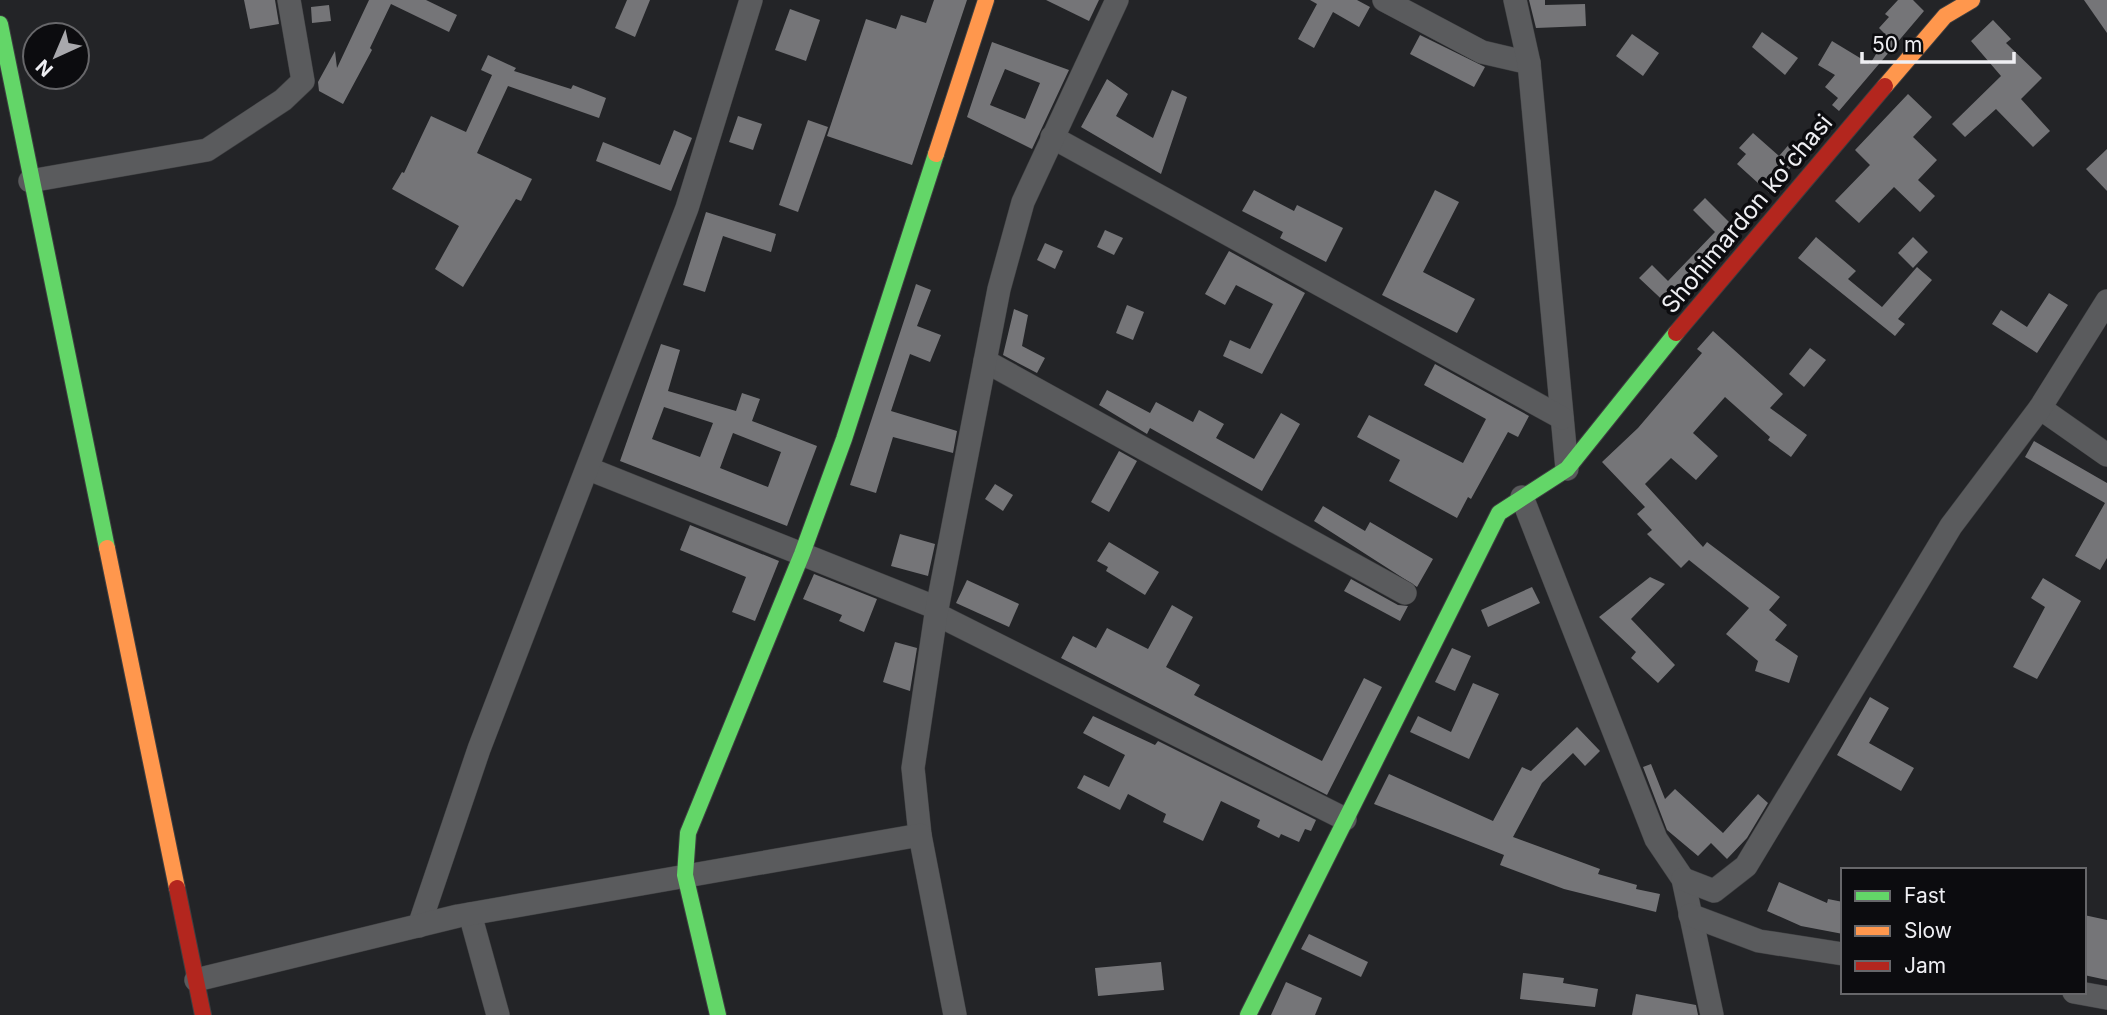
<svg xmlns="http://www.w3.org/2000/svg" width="2107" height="1015" font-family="Inter,sans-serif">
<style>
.building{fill:#757578;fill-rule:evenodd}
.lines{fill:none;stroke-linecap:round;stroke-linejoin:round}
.street-casing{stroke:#3e3f41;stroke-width:24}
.fast-casing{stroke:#3e3f41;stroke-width:18}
.slow-casing{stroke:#3e3f41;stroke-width:18}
.jam-casing{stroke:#3e3f41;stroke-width:18}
.street{stroke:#5a5b5d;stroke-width:23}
.fast{stroke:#63d668;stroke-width:16}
.slow{stroke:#ff974d;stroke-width:16}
.jam{stroke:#b3261e;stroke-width:16}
.labels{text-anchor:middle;stroke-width:7;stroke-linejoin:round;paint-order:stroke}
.street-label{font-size:24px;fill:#efeff3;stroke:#0c0c0f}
</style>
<rect width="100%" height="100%" fill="#232427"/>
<!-- building -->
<g class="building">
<polygon points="244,0 275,0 279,24 250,29"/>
<polygon points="369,0 426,0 457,15 449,32 391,4 370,48 372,50 343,104 319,91 318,82 335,51 337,68"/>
<polygon points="627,0 650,0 635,37 615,28"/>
<polygon points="934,0 967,0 912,165 827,136 866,19 896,29 901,15 926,23"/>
<polygon points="1046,0 1099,0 1089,21"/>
<polygon points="1310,0 1357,0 1370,7 1359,27 1333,12 1314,48 1298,39 1317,4"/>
<polygon points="1529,0 1545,0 1545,5 1585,4 1586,26 1536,28"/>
<polygon points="1898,0 1913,0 1924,11 1839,111 1832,105 1838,98 1825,87 1835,75 1818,65 1832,41 1870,64 1887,36 1879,28 1889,17 1885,14"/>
<polygon points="2084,0 2107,0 2107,33"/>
<polygon points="329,5 331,21 312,23 311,7"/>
<polygon points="790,9 820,20 806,61 775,50"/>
<polygon points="1993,20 2011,39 2006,43 2042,78 2021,99 2050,131 2033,147 1996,109 1965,137 1952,124 2001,76 1971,41"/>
<polygon points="1762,32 1798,58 1785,75 1752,47"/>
<polygon points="1632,34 1659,53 1643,76 1616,56"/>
<polygon points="1420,35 1485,67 1474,87 1410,54"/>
<path d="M992,42L1069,70L1032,149L967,117ZM1005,69L1040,83L1025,119L990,105Z"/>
<polygon points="488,55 516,68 514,71 571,89 573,85 606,98 599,118 508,86 477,153 532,179 521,201 516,199 463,287 435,269 459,226 392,189 402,172 404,173 431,116 466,132 492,75 481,70"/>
<polygon points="1107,79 1128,94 1116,116 1153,138 1172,90 1187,97 1161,174 1081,127"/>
<polygon points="1908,94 1932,117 1913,137 1937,160 1918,180 1935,196 1920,212 1894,187 1859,223 1835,201 1870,165 1855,150"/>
<polygon points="738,116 762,124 753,150 729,142"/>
<polygon points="808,120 828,127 798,212 779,205"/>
<polygon points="674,130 692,138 671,191 596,161 603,142 660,165"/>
<polygon points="1753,133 1779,156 1792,141 1804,152 1769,193 1737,164 1746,154 1739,148"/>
<polygon points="2107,149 2107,191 2086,169"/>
<polygon points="1254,190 1294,211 1297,205 1343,228 1326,262 1280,238 1283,232 1242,211"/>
<polygon points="1435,190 1459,202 1423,272 1475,299 1457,333 1382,295"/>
<polygon points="1705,198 1737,230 1672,309 1639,278 1652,265 1668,281 1715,232 1693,210"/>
<polygon points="706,212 776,234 771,252 723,236 705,292 683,285"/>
<polygon points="1105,230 1123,238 1114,255 1097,247"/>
<polygon points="1816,237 1856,271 1848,279 1882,307 1917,267 1932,280 1898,319 1905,324 1895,336 1798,258"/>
<polygon points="1913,237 1928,252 1913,268 1898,253"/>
<polygon points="1045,243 1063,251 1055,269 1037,260"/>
<polygon points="1229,251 1305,293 1262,374 1223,356 1230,340 1250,349 1273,304 1236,285 1225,305 1205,294"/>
<polygon points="916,284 931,290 917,326 941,335 930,362 910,354 891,411 957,431 953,453 893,437 876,493 850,485"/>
<polygon points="2049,293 2068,305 2037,353 1992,324 2001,310 2027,327"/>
<polygon points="1127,305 1144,312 1133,340 1116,333"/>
<polygon points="1014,309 1028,315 1022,346 1045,358 1037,373 1003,355"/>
<polygon points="1713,331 1783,394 1770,408 1807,435 1791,457 1768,440 1770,437 1725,397 1693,433 1718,456 1696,480 1671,458 1645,484 1703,547 1707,542 1780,597 1769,610 1787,625 1775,640 1798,656 1789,683 1755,671 1758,661 1726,634 1749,608 1689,560 1681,568 1647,534 1652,530 1637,514 1645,507 1602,462 1638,428 1702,353 1697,349"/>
<path d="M661,344L680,350L668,391L736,411L742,393L760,399L752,421L817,446L787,526L620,461ZM664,407L713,423L700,457L652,439ZM733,433L781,452L768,487L720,468Z"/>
<polygon points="1810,348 1826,360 1804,387 1789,374"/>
<polygon points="1435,364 1529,416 1518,437 1508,432 1471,499 1468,497 1457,518 1389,481 1400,460 1357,437 1369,415 1463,463 1486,419 1424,385"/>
<polygon points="1107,390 1150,413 1156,402 1193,422 1199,410 1224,424 1216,438 1254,459 1281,413 1300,424 1262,491 1150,428 1147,434 1099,405"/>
<polygon points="2034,441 2107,483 2107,558 2100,570 2075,556 2105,503 2025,457"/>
<polygon points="1119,451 1137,461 1109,512 1091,502"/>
<polygon points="995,484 1013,495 1003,511 985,499"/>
<polygon points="1323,506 1365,531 1370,522 1433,559 1417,587 1314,521"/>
<polygon points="690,525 779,561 755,621 732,612 746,577 680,550"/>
<polygon points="900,534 935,544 928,576 891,566"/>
<polygon points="1109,542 1159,572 1145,595 1106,571 1108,567 1097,561"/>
<polygon points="814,574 877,599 864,632 839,621 842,615 803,599"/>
<polygon points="1650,577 1665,584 1631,619 1675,665 1658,683 1631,658 1636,652 1599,617"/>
<polygon points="2043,578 2081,601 2037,679 2013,667 2045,607 2031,598"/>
<polygon points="1351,579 1398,605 1408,606 1400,621 1344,591"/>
<polygon points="967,580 1019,604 1009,627 956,603"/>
<polygon points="1532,587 1540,603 1488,627 1481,610"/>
<polygon points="1172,605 1193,617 1166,667 1200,685 1194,695 1322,761 1364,678 1382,687 1327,795 1061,658 1073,636 1096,648 1107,628 1148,649"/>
<polygon points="895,642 917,648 910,691 883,682"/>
<polygon points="1452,648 1471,656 1455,691 1435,682"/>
<polygon points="1473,683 1499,694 1469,759 1410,732 1418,716 1451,732"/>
<polygon points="1870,697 1889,708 1869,743 1914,768 1901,791 1837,755"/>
<polygon points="1093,716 1155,745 1158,741 1316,820 1311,831 1305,829 1299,842 1281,834 1279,838 1257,827 1260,820 1221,801 1203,841 1163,822 1166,814 1128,794 1120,810 1077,788 1084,775 1109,787 1125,755 1083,733"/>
<polygon points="1577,727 1600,751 1585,766 1573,753 1542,783 1513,837 1600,869 1598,874 1637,885 1636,889 1660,894 1656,912 1564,889 1500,865 1504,855 1374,804 1389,774 1493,821 1522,767 1531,771"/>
<polygon points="1651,764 1665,799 1675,789 1723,833 1758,794 1768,803 1747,838 1727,859 1711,843 1698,856 1667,830 1643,767"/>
<polygon points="1779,882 1827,903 1828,899 1843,902 1843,934 1801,926 1767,911"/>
<polygon points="2084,915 2107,920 2107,980 2084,975"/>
<polygon points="1309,934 1368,962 1361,977 1301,949"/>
<polygon points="1161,962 1164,990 1098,996 1095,968"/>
<polygon points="1523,973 1564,978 1563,983 1598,989 1595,1007 1520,999"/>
<polygon points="1286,982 1322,998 1315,1015 1271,1015"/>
<polygon points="1636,994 1696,1005 1698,1015 1632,1015"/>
</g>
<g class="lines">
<defs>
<g id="street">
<polyline points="1384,0 1482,52 1529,63"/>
<polyline points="1515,0 1529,63 1567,469"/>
<polyline points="1052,137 1562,418"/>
<polyline points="30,181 207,150 283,100 303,81 289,0"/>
<polyline points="985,361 1405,593"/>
<polyline points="2040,408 2107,455"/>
<polyline points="589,469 937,608"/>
<polyline points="1522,497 1656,839 1683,879 1712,1015"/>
<polyline points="936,614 1345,819"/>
<polyline points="920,835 913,768 936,614 999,289 1023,202 1117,0"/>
<polyline points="1683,879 1714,891 1746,866 1951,526 2040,408 2107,301"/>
<polyline points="470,914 498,1015"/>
<polyline points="1690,915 1759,941 1843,954"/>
<polyline points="419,926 479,749 687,208 751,0"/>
<polyline points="196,980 458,916 920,835 955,1015"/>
<polyline points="2074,992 2107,998"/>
</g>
<g id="fast">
<polyline points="0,24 107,548"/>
<polyline points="718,1015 685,875 688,833 802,554 844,439 936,154"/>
<polyline points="1248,1015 1499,513 1567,469 1676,333"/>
</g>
<g id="slow">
<polyline points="1885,86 1945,16 1972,0"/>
<polyline points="936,154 986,0"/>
<polyline points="107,548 177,888"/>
</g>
<g id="jam">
<polyline points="1676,333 1885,86"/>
<polyline points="177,888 203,1015"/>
</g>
</defs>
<!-- street casing -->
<use href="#street" class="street-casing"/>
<!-- fast casing -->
<use href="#fast" class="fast-casing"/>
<!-- slow casing -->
<use href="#slow" class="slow-casing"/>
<!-- jam casing -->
<use href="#jam" class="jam-casing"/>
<!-- street -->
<use href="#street" class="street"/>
<!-- fast -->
<use href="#fast" class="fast"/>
<!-- slow -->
<use href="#slow" class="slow"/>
<!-- jam -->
<use href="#jam" class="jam"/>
</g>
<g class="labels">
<!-- street labels -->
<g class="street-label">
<text transform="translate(1747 214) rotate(-50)" y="8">Shohimardon koʻchasi</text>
</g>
</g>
<!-- legend -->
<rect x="1841" y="868" width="245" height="126" fill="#0c0c0f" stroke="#67676a" stroke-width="2"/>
<rect x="1855" y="891" width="35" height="10" fill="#63d668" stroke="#67676a" stroke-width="2"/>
<text x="1904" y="903" font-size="21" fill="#efeff3">Fast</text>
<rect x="1855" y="926" width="35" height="10" fill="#ff974d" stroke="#67676a" stroke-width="2"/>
<text x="1904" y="938" font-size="21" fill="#efeff3">Slow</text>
<rect x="1855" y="961" width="35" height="10" fill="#b3261e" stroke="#67676a" stroke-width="2"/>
<text x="1904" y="973" font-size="21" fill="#efeff3">Jam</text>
<!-- north arrow -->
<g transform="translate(56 56) rotate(224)"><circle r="33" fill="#0c0c0f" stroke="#67676a" stroke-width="2"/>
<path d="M0-5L12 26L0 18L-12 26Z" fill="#a8a8ac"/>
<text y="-10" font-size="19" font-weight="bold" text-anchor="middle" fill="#efeff3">N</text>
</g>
<!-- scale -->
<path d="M1862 52v10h152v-10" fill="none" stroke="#efeff3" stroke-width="3.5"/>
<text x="1872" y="52" font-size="21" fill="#efeff3" stroke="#0c0c0f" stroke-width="5" paint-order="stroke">50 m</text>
</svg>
